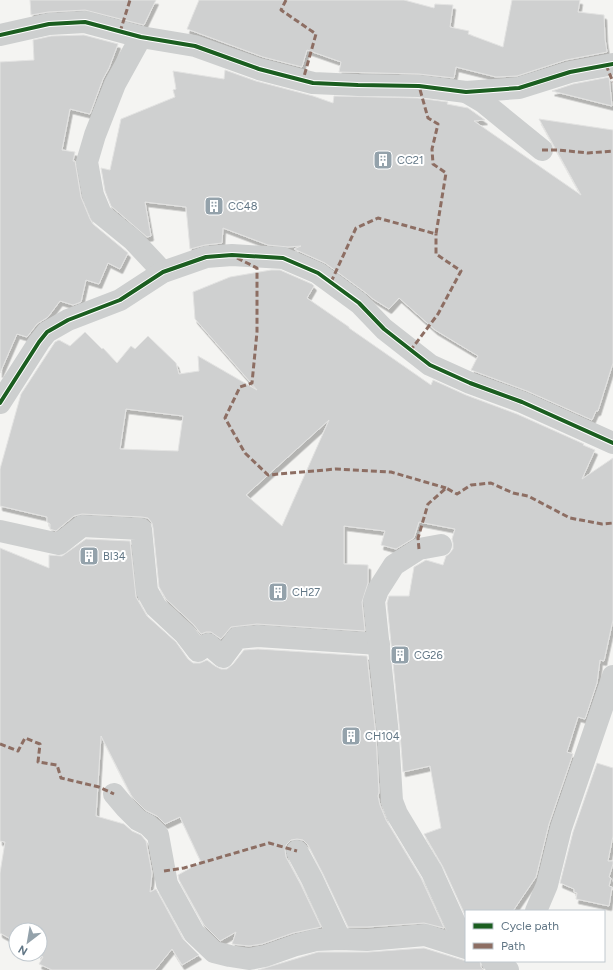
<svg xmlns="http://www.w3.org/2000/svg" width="613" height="970" font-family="Figtree,sans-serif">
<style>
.building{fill:#cfd0d0;stroke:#e3e3e2;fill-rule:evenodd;filter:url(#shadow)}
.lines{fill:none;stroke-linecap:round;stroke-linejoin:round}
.minor{stroke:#cdcfcf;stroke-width:22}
.quiet{stroke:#8d6e63;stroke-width:3;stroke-dasharray:6 3;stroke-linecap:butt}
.cycleway-casing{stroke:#fff;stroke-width:6}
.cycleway{stroke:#1b5e20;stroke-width:4}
.labels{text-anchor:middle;stroke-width:4;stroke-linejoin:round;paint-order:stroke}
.poi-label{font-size:11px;fill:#617685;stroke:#fff;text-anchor:start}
</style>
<defs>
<filter id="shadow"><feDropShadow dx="2.5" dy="4.5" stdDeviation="0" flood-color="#0004"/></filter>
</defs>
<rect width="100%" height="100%" fill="#f4f4f2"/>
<!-- building -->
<g class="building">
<polygon points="30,0 156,0 144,25 85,10 48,12 31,15"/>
<polygon points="199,0 404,0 434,8 435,4 453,5 450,27 469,31 468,34 503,47 512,0 580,0 578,12 604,15 605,39 607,52 566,60 517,76 496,77 456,67 454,78 419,74 339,72 341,62 307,50 302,67 263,57 187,29"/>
<polygon points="84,35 118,44 109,68 103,79 90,114 70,109 62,150 75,152 73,161 75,161 81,197 90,219 93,224 128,253 120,269 108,263 99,284 86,280 81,302 73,305 60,301 48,317 37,324 27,337 17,334 0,373 0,62 34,60 33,40 51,36"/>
<polygon points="225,70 256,81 313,96 333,103 334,96 418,98 448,102 447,104 468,108 485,120 474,121 581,195 539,119 613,130 613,363 598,411 596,411 592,420 527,391 471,370 478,356 435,330 399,298 389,309 373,299 366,293 325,263 294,249 301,246 288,247 268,245 223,228 222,243 205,245 190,249 186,207 145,202 151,236 147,237 111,206 105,191 101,168 110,170 121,119 175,97 173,90 176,89 173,71 224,79"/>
<polygon points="609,77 612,106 552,91 573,84"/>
<path d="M271,270H280L312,284L314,286L307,298L349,327V328L431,385L433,380L466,395L517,414L584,444L583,445L595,450L582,479L613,458V620L604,661L600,660L597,683L585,719L578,717L567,752L573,754L549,824L536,877L513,911H466V917L443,867L424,834L441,828L430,766L403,772L400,734L387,603L389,596H409L414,567L426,560L443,565L446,556L449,554L453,549V543L452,539L455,529L419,522L414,538L396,549L381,545L385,531L344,526V564L368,565V583L362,602L365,631L257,624L231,627L221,639L211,632H206L201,634L194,625L166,599L159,587L153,528L152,523L148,518L142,517L82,514L74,516L56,531L50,529V524L47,522V517L0,506V469L21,394L55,342L59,340L70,346L85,332L102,349L103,348L117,363L131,346L135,349L148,336L176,363L179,374L199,371L198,356L257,390L195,319L193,292L230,277ZM126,409L183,416L178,451L120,449ZM329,420L282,526L246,495Z"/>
<polygon points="86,539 130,541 136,597 147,616 176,642 188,659 193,663 200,663 207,660 215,666 221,669 227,669 233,664 244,650 258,649 367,656 376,736 379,792 378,796 380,805 386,820 421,878 444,928 424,923 367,927 348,927 323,874 308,845 303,840 297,839 291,840 286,845 285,850 286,857 301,885 321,927 293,933 262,944 249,946 232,944 236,932 220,941 204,925 179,880 178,875 201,862 180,817 165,824 157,816 145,810 134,799 131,795 101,736 96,816 124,824 132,831 141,835 146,841 152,873 150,892 156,889 183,939 199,955 182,965 172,949 155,970 52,970 39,964 43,957 38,954 40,954 40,930 16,930 16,942 0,933 0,873 5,842 0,841 0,548 49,568 49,555 62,556"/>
<polygon points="597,763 613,768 613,836 608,861 613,861 613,864 609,877 611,878 609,886 612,887 609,906 576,899 577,893 574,892 574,889 560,883 573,832"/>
<polygon points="424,948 466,961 480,961 481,967 484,970 258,970 318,952 368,952"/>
</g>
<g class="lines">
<!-- minor -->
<g class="minor">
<polyline points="0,35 49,24 85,22 141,37 195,46 259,69 313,83 358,85 419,86 466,92 519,88 570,72 613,64"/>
<polyline points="141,37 115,84 95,135 87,162 93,195 101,214 133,240 163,272"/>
<polyline points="466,92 483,102 542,150"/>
<polyline points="0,403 39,342 47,332 68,320 120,300 163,272 206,257 232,255 283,258 318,273 359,303 384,329 430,365 470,383 522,402 613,443"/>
<polyline points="0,531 59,544 82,526 141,529 147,591 156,607 185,634 198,651 208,644 223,657 237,638 258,636 379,644"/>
<polyline points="441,545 419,549 394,565 378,590 374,601 388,735 392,801 397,814 432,872 466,947"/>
<polyline points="114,794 125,807 138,820 148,825 158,835 167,884 194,933 214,952 230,956 249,959 265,956 296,945 316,940 340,939 367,940 425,935 466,948"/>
<polyline points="297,851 312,879 340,939"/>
<polyline points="536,911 547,885 561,828 613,676"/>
<polyline points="492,961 508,970"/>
</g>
<!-- quiet -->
<g class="quiet">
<polyline points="286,0 281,10 316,34 303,80"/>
<polyline points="120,32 130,0"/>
<polyline points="606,65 613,82"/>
<polyline points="542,150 558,150 588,153 613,151"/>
<polyline points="237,258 257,268 257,332 252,383 240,387 225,418 245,453 268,475 336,469 391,472 446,488"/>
<polyline points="331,282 356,228 378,218 436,234 446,173 433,164 432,149 438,124 428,118 419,86"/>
<polyline points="410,351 438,314 461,271 436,254 436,234"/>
<polyline points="419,549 418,538 428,504 446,488 457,494 471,485 491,483 513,493 528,496 570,518 602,524 613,523"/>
<polyline points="0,744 18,751 25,738 40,744 38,762 57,765 61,778 99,787 114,794"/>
<polyline points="164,871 184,868 269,843 297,851"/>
</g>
<defs>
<g id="cycleway">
<polyline points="0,35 49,24 85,22 141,37 195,46 259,69 313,83 358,85 419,86 466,92 519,88 570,72 613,64"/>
<polyline points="0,403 39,342 47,332 68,320 120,300 163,272 206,257 232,255 283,258 318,273 359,303 384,329 430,365 470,383 522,402 613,443"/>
</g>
</defs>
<!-- cycleway casing -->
<use href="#cycleway" class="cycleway-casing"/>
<!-- cycleway -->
<use href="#cycleway" class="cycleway"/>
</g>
<!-- icons -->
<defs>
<symbol id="building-square" viewBox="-11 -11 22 22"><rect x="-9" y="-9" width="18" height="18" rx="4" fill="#94a2ab" stroke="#fff"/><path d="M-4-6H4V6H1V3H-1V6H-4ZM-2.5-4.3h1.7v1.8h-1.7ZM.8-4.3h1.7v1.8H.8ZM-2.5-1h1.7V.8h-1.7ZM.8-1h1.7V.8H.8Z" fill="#fff"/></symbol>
</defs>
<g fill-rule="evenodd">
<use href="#building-square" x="372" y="149" width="22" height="22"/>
<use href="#building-square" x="203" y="195" width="22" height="22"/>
<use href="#building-square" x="78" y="545" width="22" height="22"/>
<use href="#building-square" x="267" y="581" width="22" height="22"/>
<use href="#building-square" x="389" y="644" width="22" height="22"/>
<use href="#building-square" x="340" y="725" width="22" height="22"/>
</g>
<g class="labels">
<!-- poi labels -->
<g class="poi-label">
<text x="397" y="164">CC21</text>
<text x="228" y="210">CC48</text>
<text x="103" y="560">BI34</text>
<text x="292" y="596">CH27</text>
<text x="414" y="659">CG26</text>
<text x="365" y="740">CH104</text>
</g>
</g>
<!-- legend -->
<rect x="465" y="910" width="140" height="52" fill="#ffffff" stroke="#c0c8ce"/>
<rect x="473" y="923" width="20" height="6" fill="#1b5e20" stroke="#c0c8ce"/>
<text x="501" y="930" font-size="12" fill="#617685">Cycle path</text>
<rect x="473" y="943" width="20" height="6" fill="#8d6e63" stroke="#c0c8ce"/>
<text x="501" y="950" font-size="12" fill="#617685">Path</text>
<!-- north arrow -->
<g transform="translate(28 942) rotate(211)"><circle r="19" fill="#ffffff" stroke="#c0c8ce"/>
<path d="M0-3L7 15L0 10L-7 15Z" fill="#94a2ab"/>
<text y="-6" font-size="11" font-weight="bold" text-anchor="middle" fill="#617685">N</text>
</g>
</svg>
